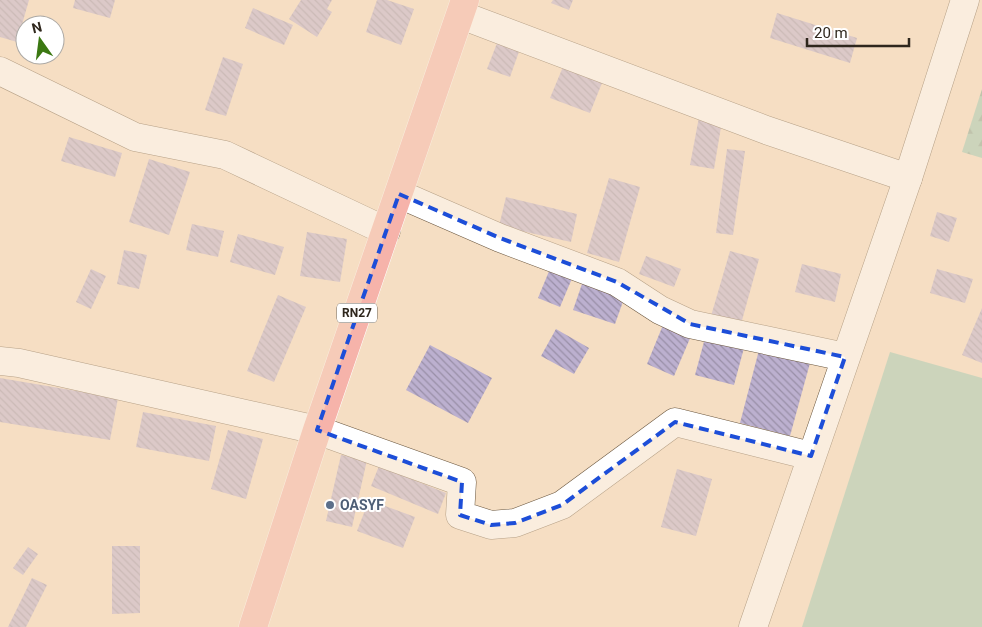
<svg xmlns="http://www.w3.org/2000/svg" width="982" height="627" font-family="Roboto,sans-serif">
<style>
.forest{fill:url(#forest-firs)}
.pitch{fill:#9ac8b2}
.building{fill:url(#building-back-hatch)}
.lines{fill:none;stroke-linecap:round;stroke-linejoin:round}
.street-casing{stroke:#6b573f;stroke-width:29}
.secondary-casing{stroke:#6b573f;stroke-width:29}
.primary-casing{stroke:#fff;stroke-width:29}
.street{stroke:#fff;stroke-width:28}
.secondary{stroke:#fff;stroke-width:28}
.primary{stroke:#f6b3aa;stroke-width:28}
.marked{fill:none;stroke:#1d4ed8;stroke-width:4;stroke-dasharray:10 6;stroke-linejoin:round}
.service-dot{fill:#5c6f8a;stroke:#fff;stroke-width:2}
.labels{text-anchor:middle;stroke-width:4;stroke-linejoin:round;paint-order:stroke}
.shield{fill:#fff;stroke:#6d6861;stroke-width:1}
.shield-label{font-size:12px;font-weight:bold;fill:#2f271d}
.service-label{font-size:14px;font-weight:bold;fill:#4e5e75;stroke:#fff;text-anchor:start}
</style>
<defs>
<pattern id="forest-firs" width="22" height="20" patternUnits="userSpaceOnUse" patternTransform="scale(1.25)"><rect width="22" height="20" fill="#9ac8b2"/><path d="M5 1l3.5 6h-7zM16 11l3.5 6h-7z" fill="#7ea290"/></pattern>
<pattern id="building-back-hatch" width="6" height="6" patternUnits="userSpaceOnUse" patternTransform="scale(1.25)"><rect width="6" height="6" fill="#bcb0cf"/><path d="M-1 5l2 2M0 0l6 6M5-1l2 2" fill="none" stroke="#998fa7"/></pattern>
</defs>
<rect width="100%" height="100%" fill="#f5dec3"/>
<!-- forest -->
<polygon class="forest" points="982,89 982,158 962,152"/>
<!-- pitch -->
<polygon class="pitch" points="890,352 982,378 982,627 802,627"/>
<!-- building -->
<g class="building">
<polygon points="0,0 29,0 17,42 0,37"/>
<polygon points="75,0 115,0 110,18 73,8"/>
<polygon points="301,0 332,0 327,9 332,12 317,37 289,19"/>
<polygon points="377,0 387,0 414,9 401,45 366,32"/>
<polygon points="553,0 573,0 569,10 551,3"/>
<polygon points="253,8 293,25 284,45 245,28"/>
<polygon points="777,13 857,38 850,63 770,38"/>
<polygon points="499,38 521,46 510,77 487,69"/>
<polygon points="223,57 243,64 226,116 205,110"/>
<polygon points="565,62 604,78 590,113 550,98"/>
<polygon points="699,117 722,121 714,169 690,165"/>
<polygon points="69,137 122,153 115,177 61,161"/>
<polygon points="727,149 745,151 733,235 716,233"/>
<polygon points="149,159 190,172 169,235 129,222"/>
<polygon points="609,178 640,187 619,262 587,253"/>
<polygon points="506,197 577,214 571,242 499,226"/>
<polygon points="937,212 957,218 949,242 930,236"/>
<polygon points="192,224 224,231 218,257 186,250"/>
<polygon points="307,232 347,239 340,282 300,276"/>
<polygon points="238,234 284,247 275,275 230,262"/>
<polygon points="124,250 147,255 139,289 117,284"/>
<polygon points="730,251 759,259 741,324 711,316"/>
<polygon points="646,256 681,269 674,287 639,274"/>
<polygon points="554,259 576,269 560,307 538,298"/>
<polygon points="802,264 841,274 835,302 795,292"/>
<polygon points="91,269 106,276 91,309 76,302"/>
<polygon points="937,269 973,279 965,303 930,293"/>
<polygon points="583,281 625,296 615,324 573,310"/>
<polygon points="278,295 306,307 274,382 247,371"/>
<polygon points="982,308 982,363 962,355"/>
<polygon points="663,325 691,336 674,376 647,364"/>
<polygon points="556,329 589,348 574,374 541,356"/>
<polygon points="705,338 744,348 734,385 695,375"/>
<polygon points="430,345 492,378 468,423 406,390"/>
<polygon points="759,350 810,363 790,436 740,423"/>
<polygon points="0,378 118,398 110,440 0,422"/>
<polygon points="143,412 216,426 209,461 136,447"/>
<polygon points="228,430 263,439 246,499 211,489"/>
<polygon points="341,455 367,460 352,527 326,521"/>
<polygon points="379,466 446,493 438,514 371,486"/>
<polygon points="677,469 712,479 696,536 661,527"/>
<polygon points="369,500 415,517 403,548 357,531"/>
<polygon points="112,546 140,546 140,613 112,614"/>
<polygon points="28,547 38,554 23,575 13,568"/>
<polygon points="32,578 47,585 26,627 8,627"/>
</g>
<g class="lines">
<defs>
<g id="street">
<polyline points="461,15 766,130 908,178"/>
<polyline points="0,71 135,137 225,155 386,231"/>
<polyline points="399,194 500,238 617,282 660,310 690,324 845,357"/>
<polyline points="0,361 19,363 317,430 462,482 460,515 491,525 515,523 562,505 675,422 811,456"/>
</g>
<polyline id="secondary" points="753,627 908,178 965,0"/>
<polyline id="primary" points="253,627 317,430 465,0"/>
</defs>
<!-- street casing -->
<use href="#street" class="street-casing"/>
<!-- secondary casing -->
<use href="#secondary" class="secondary-casing"/>
<!-- primary casing -->
<use href="#primary" class="primary-casing"/>
<!-- street -->
<use href="#street" class="street"/>
<!-- secondary -->
<use href="#secondary" class="secondary"/>
<!-- primary -->
<use href="#primary" class="primary"/>
</g>
<!-- marked area -->
<path d="M0 0H982V627H0ZM399,194L500,238L617,282L690,324L845,357L811,456L675,422L562,505L515,523L491,525L460,515L462,482L317,430Z" fill="#f5dec3" fill-opacity=".55" fill-rule="evenodd"/>
<path class="marked" d="M399,194L500,238L617,282L690,324L845,357L811,456L675,422L562,505L515,523L491,525L460,515L462,482L317,430Z"/>
<!-- markers -->
<circle class="service-dot" cx="330" cy="505" r="5"/>
<g class="labels">
<!-- shield labels -->
<rect class="shield" x="337" y="303.5" width="40" height="19" rx="4"/>
<g class="shield-label">
<text x="357" y="317">RN27</text>
</g>
<!-- service labels -->
<g class="service-label">
<text x="340" y="510">OASYF</text>
</g>
</g>
<!-- north arrow -->
<g transform="translate(40 40) rotate(346)"><circle r="24" fill="#ffffff" stroke="#aca9a5"/>
<path d="M0-4L9 19L0 12L-9 19Z" fill="#3b7812"/>
<text y="-8" font-size="14" font-weight="bold" text-anchor="middle" fill="#2f271d">N</text>
</g>
<!-- scale -->
<path d="M807 38v8h102v-8" fill="none" stroke="#2f271d" stroke-width="2.5"/>
<text x="814" y="38" font-size="15" fill="#2f271d" stroke="#ffffff" stroke-width="4" paint-order="stroke">20 m</text>
</svg>
